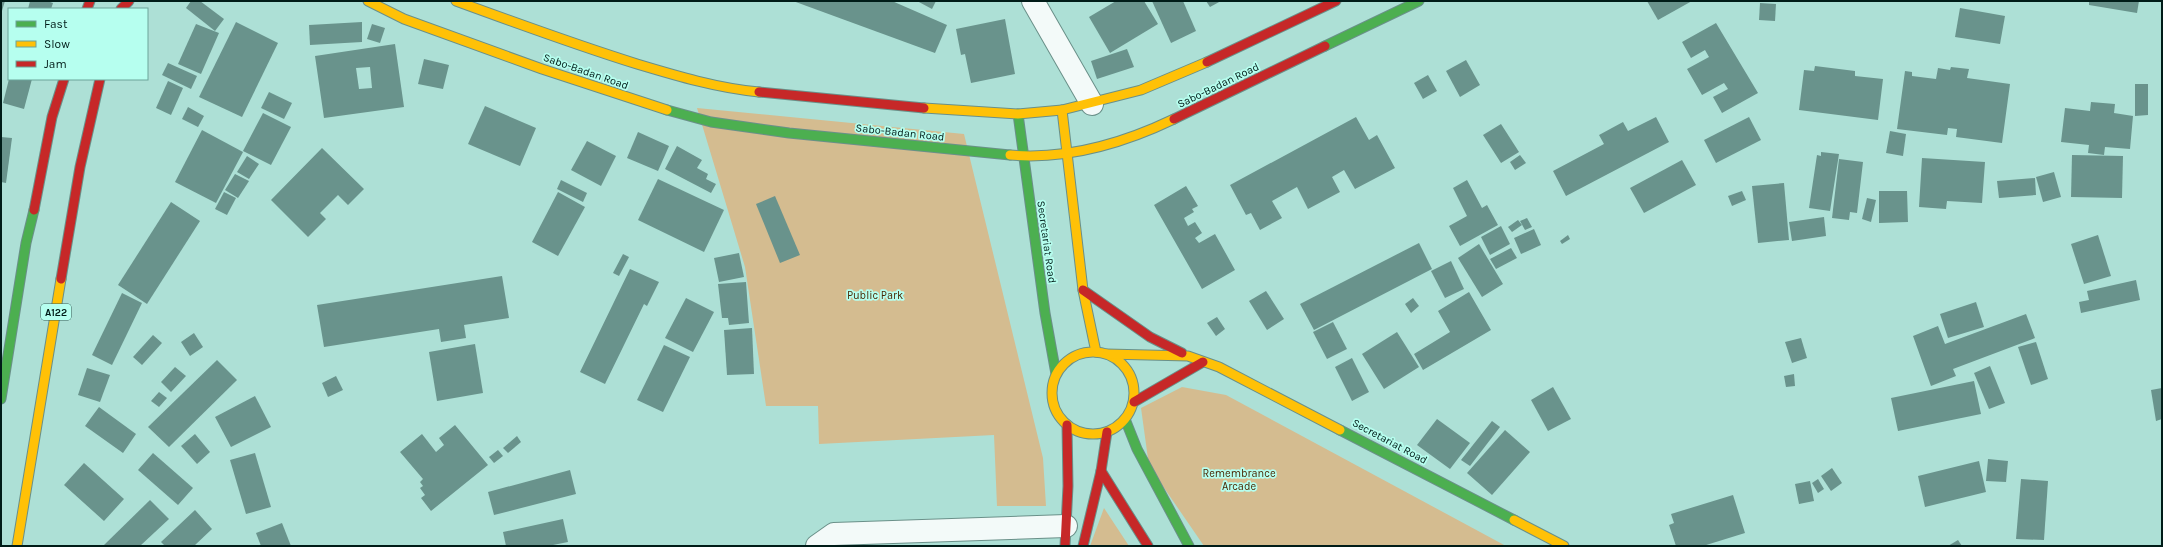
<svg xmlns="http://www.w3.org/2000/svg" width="2163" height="547" font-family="Karla,sans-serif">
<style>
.green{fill:#d4bc90}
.building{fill:#69938c;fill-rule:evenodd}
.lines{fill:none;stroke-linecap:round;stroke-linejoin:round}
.street-casing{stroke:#6a9089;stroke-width:24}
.fast-casing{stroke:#6a9089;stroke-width:11}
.slow-casing{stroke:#6a9089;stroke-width:11}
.jam-casing{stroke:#6a9089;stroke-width:11}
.street{stroke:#f3faf9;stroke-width:22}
.fast{stroke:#4caf50;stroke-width:9}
.slow{stroke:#ffc107;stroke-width:9}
.jam{stroke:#c62828;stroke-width:9}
.labels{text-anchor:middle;stroke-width:3.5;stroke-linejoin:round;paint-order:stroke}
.shield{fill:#b6ffef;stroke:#376058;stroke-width:1}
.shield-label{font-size:10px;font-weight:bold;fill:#001c18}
.street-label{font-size:11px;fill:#001c18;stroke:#b6ffef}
.park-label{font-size:11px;fill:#4a2703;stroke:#b6ffef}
</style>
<rect width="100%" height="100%" fill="#ade0d6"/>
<!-- green -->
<g class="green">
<polygon points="697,108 964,134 1043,458 1046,506 997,506 994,435 819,444 818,406 766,406 745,267"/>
<polygon points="1182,387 1226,395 1506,546 1204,546 1149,466 1141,408"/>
<polygon points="1104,508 1129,546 1090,546"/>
</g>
<!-- building -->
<g class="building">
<polygon points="1,1 5,1 1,14"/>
<polygon points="30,1 47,1 53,3 51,9 28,9"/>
<polygon points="191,1 200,1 224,19 215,31 186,8"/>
<polygon points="793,1 892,1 947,25 935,53"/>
<polygon points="917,1 936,1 932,9"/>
<polygon points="1116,1 1144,1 1158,24 1110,53 1089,17"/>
<polygon points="1152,1 1183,1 1196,31 1171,43"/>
<polygon points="1206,1 1221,1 1210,7"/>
<polygon points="1647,1 1692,1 1658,20"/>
<polygon points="2089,1 2139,1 2137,13 2089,5"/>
<polygon points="1760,3 1776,4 1775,21 1759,20"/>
<polygon points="1960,8 2005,16 2000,44 1955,37"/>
<polygon points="1005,19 1015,74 971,83 965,54 961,55 956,29"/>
<polygon points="236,22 278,43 242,117 199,97"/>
<polygon points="362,22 362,42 310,45 309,25"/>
<polygon points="1716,23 1758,93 1722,113 1713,97 1728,89 1724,83 1702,95 1687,69 1709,57 1705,50 1691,58 1682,42"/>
<polygon points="196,24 219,33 201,74 178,64"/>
<polygon points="372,24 385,28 380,43 367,39"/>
<path d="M395,44L404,107L324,118L315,56ZM370,67L372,88L359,89L356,68Z"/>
<polygon points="1127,49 1134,67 1097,79 1091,61"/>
<polygon points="424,59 449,65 443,89 418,84"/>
<polygon points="1466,60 1480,85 1460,97 1446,71"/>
<polygon points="168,63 197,76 191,89 162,75"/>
<polygon points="1815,66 1855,71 1855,76 1883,79 1878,120 1799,110 1804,70 1814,71"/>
<polygon points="1951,67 1969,69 1967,78 2010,84 2002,143 1956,137 1957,129 1948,128 1947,135 1897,129 1905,71 1912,72 1912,76 1936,79 1938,68 1950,70"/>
<polygon points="1428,75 1437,91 1423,99 1414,83"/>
<polygon points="9,79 32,79 24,109 3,103"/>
<polygon points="168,81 183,88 171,115 156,108"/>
<polygon points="2135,84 2148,84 2148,115 2135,116"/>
<polygon points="269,92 292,103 284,119 261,108"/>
<polygon points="2091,102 2115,104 2114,113 2133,116 2130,149 2105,147 2104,155 2088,153 2089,145 2061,142 2065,108 2090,111"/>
<polygon points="485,106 536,128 520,166 468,144"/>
<polygon points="188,107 204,116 198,127 182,119"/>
<polygon points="263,113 291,127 271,165 243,151"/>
<polygon points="1356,117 1369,140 1377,135 1395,168 1355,189 1344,170 1332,177 1340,192 1308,209 1297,187 1272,201 1282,218 1260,230 1251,213 1246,215 1230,185"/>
<polygon points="1656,117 1669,142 1566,196 1553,171 1604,144 1599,135 1623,122 1628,131"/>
<polygon points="1749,117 1761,140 1716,163 1704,140"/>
<polygon points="1501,124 1519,152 1501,163 1483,135"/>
<polygon points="202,130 243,152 216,203 175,182"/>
<polygon points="1890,131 1906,134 1903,156 1886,153"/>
<polygon points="638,132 669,146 658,171 627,158"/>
<polygon points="1,137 12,138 6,183 1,182"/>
<polygon points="587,141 616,156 601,186 571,170"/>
<polygon points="677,146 702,160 697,168 708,174 706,179 716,184 711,193 665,169"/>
<polygon points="322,148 364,189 348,205 338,195 320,213 326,219 308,237 271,200"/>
<polygon points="1821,152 1839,154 1830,211 1809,208 1817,155 1821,156"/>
<polygon points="1520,155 1526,163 1515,170 1510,162"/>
<polygon points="2072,155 2123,156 2122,198 2071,197"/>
<polygon points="247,156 259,164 249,179 237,172"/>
<polygon points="1922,158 1985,162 1982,203 1947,201 1946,209 1919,207"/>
<polygon points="1839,159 1863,162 1857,213 1850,212 1849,220 1832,218"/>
<polygon points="1682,160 1696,185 1644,213 1630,188"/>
<polygon points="2054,172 2061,197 2043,202 2036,177"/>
<polygon points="235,174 249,181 238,198 225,190"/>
<polygon points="2035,178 2036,195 1999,198 1997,181"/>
<polygon points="658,179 724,210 704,252 638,220"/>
<polygon points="561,180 587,193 583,202 557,189"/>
<polygon points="1467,180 1482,208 1487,205 1498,225 1460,246 1449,226 1467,216 1453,188"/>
<polygon points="1784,183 1789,240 1758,243 1752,186"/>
<polygon points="1186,186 1198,206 1192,209 1194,212 1184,218 1188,226 1195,222 1202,233 1195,238 1199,243 1215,234 1235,270 1202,289 1154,205"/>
<polygon points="1742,191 1746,200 1732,206 1728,196"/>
<polygon points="1879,191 1907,191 1908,222 1879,223"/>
<polygon points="224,192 236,198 227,215 215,209"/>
<polygon points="558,192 585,207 558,256 532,242"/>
<polygon points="775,196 800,255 780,263 756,204"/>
<polygon points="1867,198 1876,200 1871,222 1862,219"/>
<polygon points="171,202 200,221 147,304 118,285"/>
<polygon points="1824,217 1826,236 1792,241 1789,222"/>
<polygon points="1527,218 1532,227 1525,230 1520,221"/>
<polygon points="1518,220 1522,225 1512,232 1508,227"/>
<polygon points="1501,226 1510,244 1490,255 1481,237"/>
<polygon points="1534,229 1541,245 1521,254 1514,238"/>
<polygon points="1568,235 1570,239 1562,244 1560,241"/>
<polygon points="2098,235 2111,276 2084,284 2071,244"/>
<polygon points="1419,243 1432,269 1314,330 1300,304"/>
<polygon points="1479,244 1503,284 1482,297 1458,258"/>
<polygon points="1511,248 1517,258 1496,269 1490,259"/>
<polygon points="739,253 744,277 719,282 714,258"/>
<polygon points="623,254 629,257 619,276 613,273"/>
<polygon points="1451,261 1464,289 1445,298 1431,271"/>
<polygon points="630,269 659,282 647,306 644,304 605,384 580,372"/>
<polygon points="502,276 509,318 464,325 466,338 441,342 439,329 324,347 317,305"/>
<polygon points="2136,280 2140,300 2081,313 2079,302 2089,300 2087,291"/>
<polygon points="746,282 749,323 729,325 728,318 722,318 718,284"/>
<polygon points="1266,291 1284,319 1267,330 1249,301"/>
<polygon points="1469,292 1491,330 1423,370 1414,354 1450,332 1438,311"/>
<polygon points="122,293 142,303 112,365 92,355"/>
<polygon points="686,298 714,312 693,352 665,338"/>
<polygon points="1413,298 1419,306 1411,313 1405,304"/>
<polygon points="1976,302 1984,327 1948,338 1940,314"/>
<polygon points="2026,314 2035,338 1953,369 1956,376 1931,386 1913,336 1938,326 1945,344"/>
<polygon points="1217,317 1225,329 1216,336 1207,323"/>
<polygon points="1333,322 1347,349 1327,359 1313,332"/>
<polygon points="752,328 754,374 727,375 724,330"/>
<polygon points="1397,332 1419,367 1384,389 1362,354"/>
<polygon points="194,333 203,347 190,356 181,342"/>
<polygon points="153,335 162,343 142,365 133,357"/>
<polygon points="1801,338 1807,358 1792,363 1785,342"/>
<polygon points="2036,342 2048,379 2031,385 2018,347"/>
<polygon points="475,344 483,393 437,401 429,352"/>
<polygon points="664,345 690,357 663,412 637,400"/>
<polygon points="1352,358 1369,392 1352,401 1335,367"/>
<polygon points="217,360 237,380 169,447 148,427"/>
<polygon points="1990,366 2005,403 1989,409 1974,373"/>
<polygon points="175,367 186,376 171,392 161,382"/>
<polygon points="87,368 110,375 100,402 78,395"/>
<polygon points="1794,374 1795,386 1786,387 1784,376"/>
<polygon points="336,376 343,390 328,397 322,383"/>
<polygon points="1974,381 1981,414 1898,431 1891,398"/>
<polygon points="1553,387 1571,419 1548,431 1531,400"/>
<polygon points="2162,388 2162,419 2156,421 2151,390"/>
<polygon points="159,392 167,398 159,407 151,401"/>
<polygon points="255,396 271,427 231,447 215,417"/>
<polygon points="99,407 136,434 123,453 85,426"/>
<polygon points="1437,419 1470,443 1450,469 1417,445"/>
<polygon points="1492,421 1500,427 1470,466 1461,460"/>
<polygon points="455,425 488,465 431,511 421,498 425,495 420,488 423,486 420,482 423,479 400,452 422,434 436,452 444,445 439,438"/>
<polygon points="1505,430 1530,452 1492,495 1467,473"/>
<polygon points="195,434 210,452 197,464 181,446"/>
<polygon points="517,436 521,442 508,453 503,448"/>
<polygon points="498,450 503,456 494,463 489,457"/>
<polygon points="153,453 193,488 178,505 138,470"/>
<polygon points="255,453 271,507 246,514 230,460"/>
<polygon points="1988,459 2008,461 2006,482 1986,481"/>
<polygon points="1979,461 1986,492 1925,507 1918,476"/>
<polygon points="84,463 124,499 104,521 64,485"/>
<polygon points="1832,468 1842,483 1831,491 1821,476"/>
<polygon points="570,470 576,494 494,515 488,492"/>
<polygon points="1818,479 1824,489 1818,493 1812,483"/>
<polygon points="2021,479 2048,481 2044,540 2016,539"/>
<polygon points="1810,481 1814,501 1799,504 1795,484"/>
<polygon points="1733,495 1745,533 1703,546 1676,546 1669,525 1674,523 1671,514"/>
<polygon points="150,500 169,519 140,546 103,546"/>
<polygon points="195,510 212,529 194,546 165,546 161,542"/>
<polygon points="563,519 568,542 548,546 506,546 503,532"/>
<polygon points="282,523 291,546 261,546 256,533"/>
<polygon points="1958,540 1962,546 1948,546"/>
</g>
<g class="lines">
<defs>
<g id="street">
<polyline points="1033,1 1092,104"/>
<polyline points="817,546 834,534 1066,526"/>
</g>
<g id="fast">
<polyline points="1325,46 1419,1"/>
<polyline points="667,110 711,122 789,133 1010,155"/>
<polyline points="1018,114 1045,313 1056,374"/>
<polyline points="1,399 26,243 34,210"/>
<polyline points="1125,419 1137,449 1189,546"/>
<polyline points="1340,430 1514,520"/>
</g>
<g id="slow">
<polyline points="368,1 404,19 542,69 667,110"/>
<path d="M456,1C516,23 576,45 637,64C677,76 717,88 759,92"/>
<polyline points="924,108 1018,114 1062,110 1141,90 1207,62"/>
<polyline points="1062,110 1083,290 1096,352"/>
<path d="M1010,155C1067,160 1124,143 1174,119"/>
<circle cx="1093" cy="393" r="41"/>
<polyline points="1107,354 1188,356 1219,367 1340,430"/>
<polyline points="1514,520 1564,546"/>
<polyline points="17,546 61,279"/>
</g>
<g id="jam">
<polyline points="87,9 90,1"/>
<polyline points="121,9 129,1"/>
<polyline points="1207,62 1336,1"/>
<polyline points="759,92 924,108"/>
<polyline points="1174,119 1325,46"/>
<polyline points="34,210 52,117 64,79"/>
<polyline points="61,279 80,167 100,79"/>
<polyline points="1083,290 1150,337 1182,353"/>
<polyline points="1134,402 1203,362"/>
<polyline points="1101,471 1148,546"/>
<polyline points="1065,546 1068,486 1067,425"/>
<polyline points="1083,546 1101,471 1107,432"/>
</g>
</defs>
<!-- street casing -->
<use href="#street" class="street-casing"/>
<!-- fast casing -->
<use href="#fast" class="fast-casing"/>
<!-- slow casing -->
<use href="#slow" class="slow-casing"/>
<!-- jam casing -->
<use href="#jam" class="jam-casing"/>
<!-- street -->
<use href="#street" class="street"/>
<!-- fast -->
<use href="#fast" class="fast"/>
<!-- slow -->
<use href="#slow" class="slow"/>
<!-- jam -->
<use href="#jam" class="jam"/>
</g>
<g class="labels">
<!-- shield labels -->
<rect class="shield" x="41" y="304" width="30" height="16" rx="3"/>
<g class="shield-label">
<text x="56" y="316">A122</text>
</g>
<!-- street labels -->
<g class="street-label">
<text transform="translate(586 71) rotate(19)" y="4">Sabo-Badan Road</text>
<text transform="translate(1218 85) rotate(-26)" y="4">Sabo-Badan Road</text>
<text transform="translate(900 132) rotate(6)" y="4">Sabo-Badan Road</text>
<text transform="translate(1047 242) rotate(82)" y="4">Secretariat Road</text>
<text transform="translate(1390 441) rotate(28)" y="4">Secretariat Road</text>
</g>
<!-- park labels -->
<g class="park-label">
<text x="875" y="299">Public Park</text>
<text x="1239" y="477">Remembrance<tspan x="1239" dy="13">Arcade</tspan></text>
</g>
</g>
<!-- border -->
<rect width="2163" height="547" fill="none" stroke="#001c18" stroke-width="4"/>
<!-- legend -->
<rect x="8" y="8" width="140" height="72" fill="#b6ffef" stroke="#6da499"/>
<rect x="16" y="21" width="20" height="6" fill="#4caf50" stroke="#6da499"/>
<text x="44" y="28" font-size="12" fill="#001c18">Fast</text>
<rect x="16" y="41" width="20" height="6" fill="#ffc107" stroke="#6da499"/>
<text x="44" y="48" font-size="12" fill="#001c18">Slow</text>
<rect x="16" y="61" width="20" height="6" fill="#c62828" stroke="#6da499"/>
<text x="44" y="68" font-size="12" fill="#001c18">Jam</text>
</svg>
